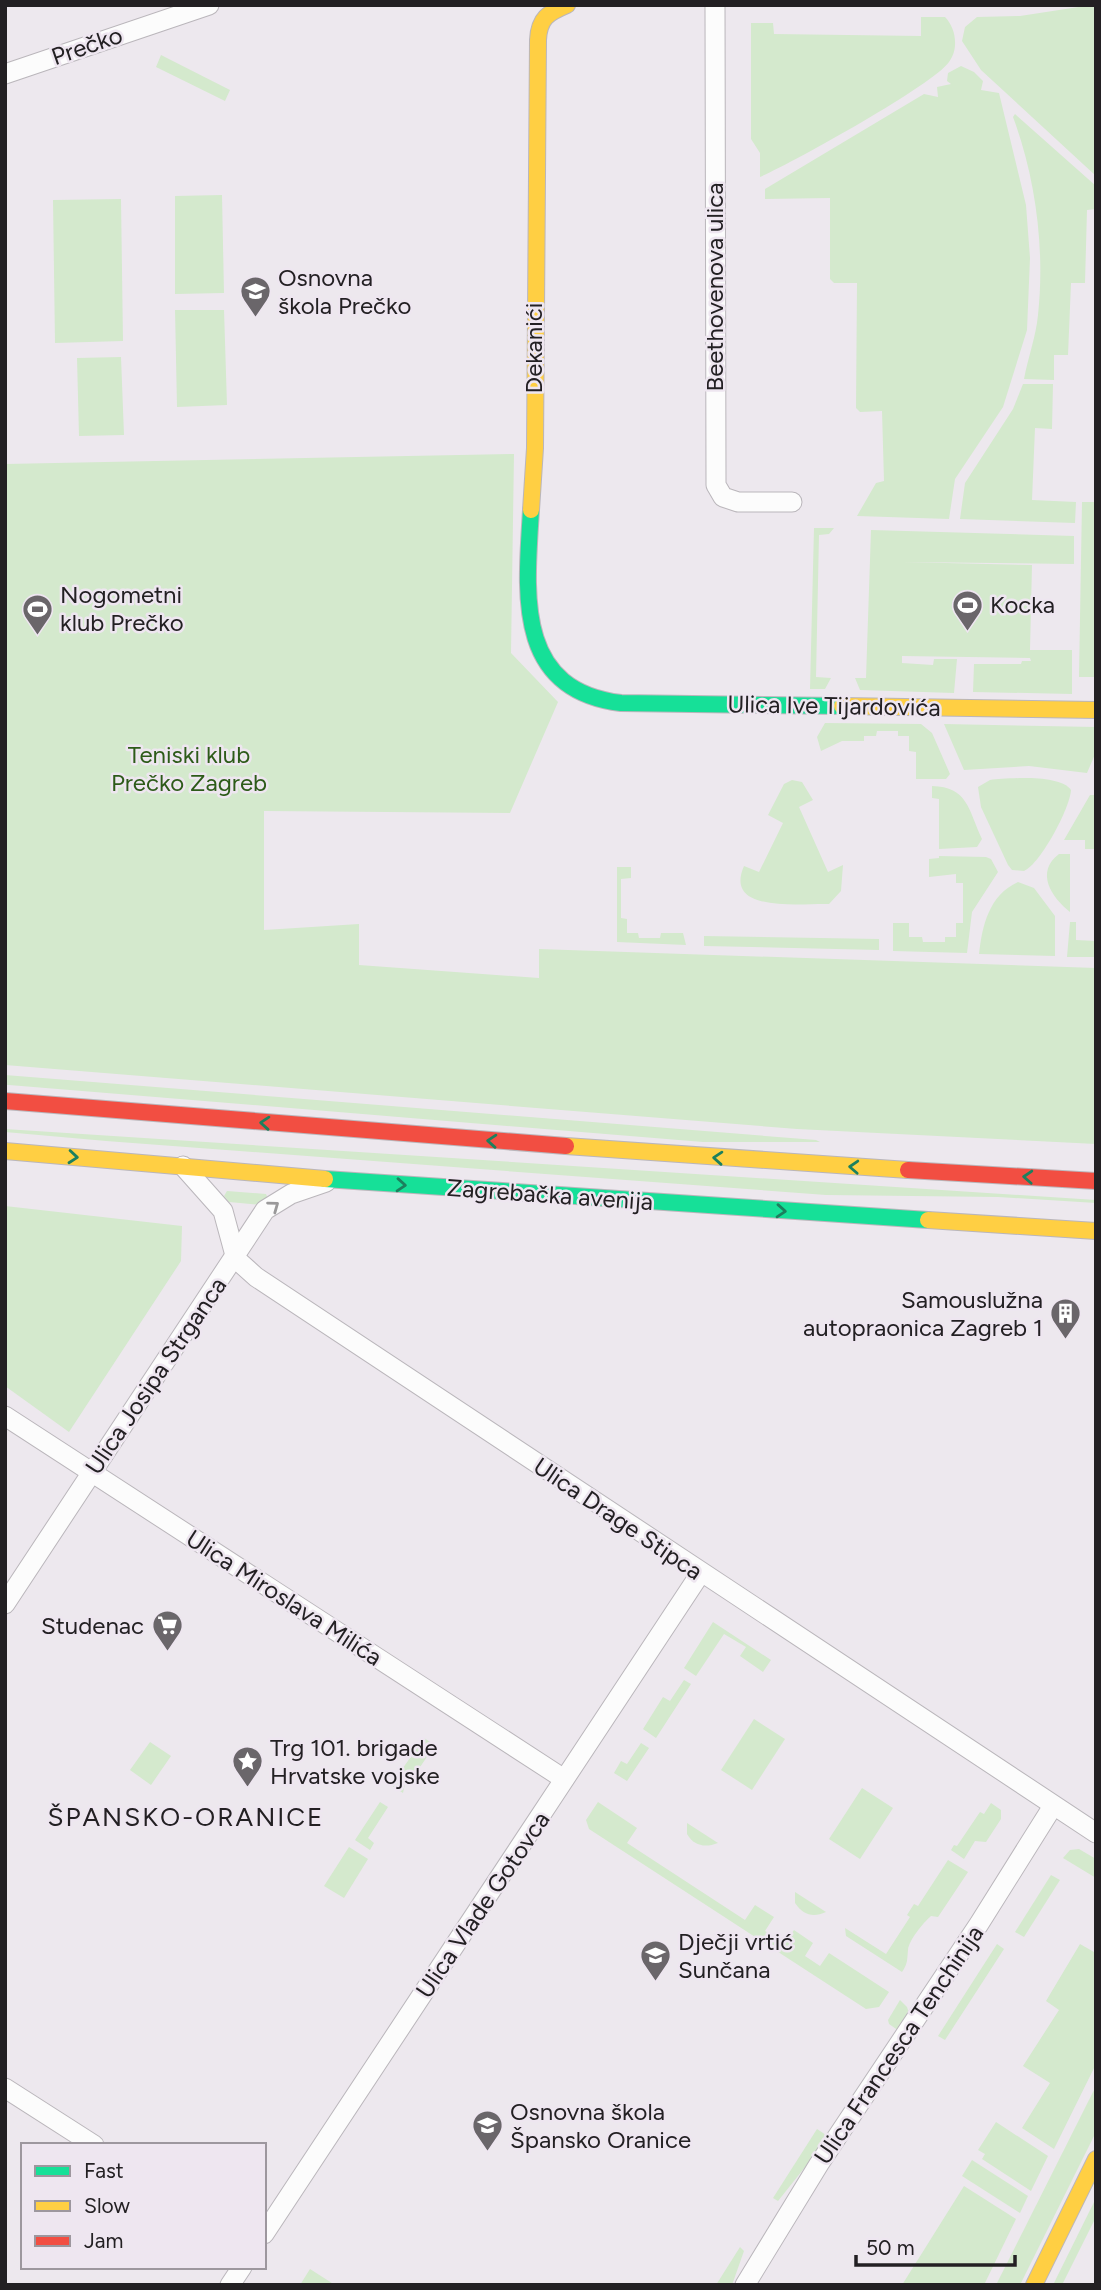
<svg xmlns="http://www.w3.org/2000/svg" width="1101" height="2290" font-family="Figtree,sans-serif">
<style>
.green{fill:#d4e9cd}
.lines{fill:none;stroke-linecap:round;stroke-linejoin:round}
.street-casing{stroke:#bab6bb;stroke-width:21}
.fast-casing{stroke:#bab6bb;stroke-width:18}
.slow-casing{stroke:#bab6bb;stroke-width:18}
.jam-casing{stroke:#bab6bb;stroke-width:18}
.street{stroke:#fcfcfc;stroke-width:19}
.fast{stroke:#16e098;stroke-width:16}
.slow{stroke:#ffcf43;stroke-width:16}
.jam{stroke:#f24e42;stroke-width:16}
.oneway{stroke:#1c805e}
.oneway2{stroke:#9a999a}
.labels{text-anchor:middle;stroke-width:5;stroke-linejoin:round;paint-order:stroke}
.street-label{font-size:24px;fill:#232023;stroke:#eee6f0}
.poi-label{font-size:24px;fill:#232023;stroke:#eee6f0;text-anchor:start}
.park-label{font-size:24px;fill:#2d5b19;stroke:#eee6f0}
.neighbourhood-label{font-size:26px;letter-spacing:2px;fill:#232023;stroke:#eee6f0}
</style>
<rect width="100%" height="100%" fill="#ede8ee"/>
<!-- green -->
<g class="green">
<polygon points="1085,6 1096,6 1096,176 981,70 962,41 965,27 977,17 1020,16"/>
<path d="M921,17H945C956,28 959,49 949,62C933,85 792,163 760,177V153L751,139V23H773L774,34L921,36Z"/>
<polygon points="161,55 230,90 225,101 156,67"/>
<polygon points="961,66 974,72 983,81 981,90 999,93 1026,205 1030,258 1027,330 1003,407 955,479 949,519 857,516 876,483 884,481 882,411 860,412 856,408 857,283 834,283 830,279 830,198 765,199 765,189 924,94 938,97 937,87 951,84 947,81 948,73"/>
<path d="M1015,114L1096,186V209L1087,210L1085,283H1071L1068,355H1054V380L1024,379C1028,358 1036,336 1038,315C1045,250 1036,179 1013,117Z"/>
<polygon points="222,195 224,293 175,294 175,196"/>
<polygon points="121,199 123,341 55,343 53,200"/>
<polygon points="175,310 224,310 227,405 177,407"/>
<polygon points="121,357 124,435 79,436 77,358"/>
<polygon points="1023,384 1053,384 1052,429 1035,428 1032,500 1076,502 1075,523 960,519 965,483 1013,409"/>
<polygon points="514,454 511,653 558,702 510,813 264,811 264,930 359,924 359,965 539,978 539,949 1096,968 1096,1144 797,1129 5,1065 5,464"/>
<polygon points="1082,502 1096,502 1096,677 1079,677"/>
<polygon points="814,528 834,528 829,534 819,535 816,677 831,678 825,689 810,689"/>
<polygon points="871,530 1074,536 1074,564 903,562 1032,565 1030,650 1072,650 1072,694 973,692 974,664 1021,664 1022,661 1031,661 1030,658 902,656 902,663 933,665 934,659 957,659 954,693 860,690 855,678 866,678"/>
<polygon points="825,723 921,724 932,733 950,774 946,779 916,779 916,752 909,751 909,736 898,736 898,731 877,731 876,736 864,736 864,741 842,741 821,751 817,737"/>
<polygon points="944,724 1096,727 1096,752 1087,773 1029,766 964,770"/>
<path d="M792,780L802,782L813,800L799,807L828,872L843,865L841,891L829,904C801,903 723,914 744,866L759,872L783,823L768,815L784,784Z"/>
<path d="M990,780C1008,778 1060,774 1071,790C1070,808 1041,863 1024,871L1012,870L1008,865L981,807L978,787Z"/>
<path d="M932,786C968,787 968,809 982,839L977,847L939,849V799L932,798Z"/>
<polygon points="1090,795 1096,795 1096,849 1085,849 1085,840 1064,840"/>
<path d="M1059,854H1070V912C1051,897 1035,872 1059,854Z"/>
<polygon points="939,856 986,857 991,859 998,872 972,912 967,953 893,951 893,923 909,923 909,937 922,937 923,942 945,942 945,937 956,937 956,923 963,923 963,883 956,883 956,874 929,877 929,859 939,858"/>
<polygon points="617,867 631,867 631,878 621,879 621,918 627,919 627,933 638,933 639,938 660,938 661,933 683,933 686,945 617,942"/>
<path d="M1018,882L1034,888L1055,916V956L979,954C982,926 989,895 1018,882Z"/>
<polygon points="1070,922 1076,922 1076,940 1096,941 1096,957 1067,957"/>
<polygon points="704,936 879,939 879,950 704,946"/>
<polygon points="5,1075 816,1140 820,1142 703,1142 9,1085 5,1085"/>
<polygon points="5,1129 1096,1200 1096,1203 998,1197 826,1195 106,1141 5,1132"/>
<polygon points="227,1191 266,1194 268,1199 262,1205 229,1202 224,1196"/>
<polygon points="5,1206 182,1226 181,1261 69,1432 5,1386"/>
<polygon points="713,1622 771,1660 763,1672 740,1656 746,1647 724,1634 696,1676 684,1668"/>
<polygon points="684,1680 691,1684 656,1738 643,1729 663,1697 670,1701"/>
<polygon points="754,1719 785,1739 752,1790 721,1770"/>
<polygon points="424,1738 435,1745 416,1773 407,1775 403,1793 391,1785"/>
<polygon points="150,1742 171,1756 151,1785 130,1770"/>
<polygon points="641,1743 649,1748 627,1781 614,1773 621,1761 627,1764"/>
<polygon points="862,1788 893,1808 860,1859 829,1839"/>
<polygon points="380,1802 388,1807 368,1838 374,1843 370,1850 355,1840"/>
<polygon points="598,1802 637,1828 627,1843 745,1920 755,1905 774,1917 765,1931 785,1943 794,1930 813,1943 805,1956 820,1966 829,1953 889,1992 879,2007 866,2009 589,1829 586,1820"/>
<polygon points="991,1803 1001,1810 1001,1819 986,1842 975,1841 964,1859 951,1850 954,1845 957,1846 980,1812 984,1814"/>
<path d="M687,1823L718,1843C705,1848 694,1846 687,1834Z"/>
<polygon points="349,1847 368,1859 344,1898 324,1886"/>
<polygon points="1079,1849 1096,1859 1096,1878 1063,1858 1070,1850"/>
<path d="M948,1860L968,1872L938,1917L931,1916C923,1923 909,1940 908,1950C907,1960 908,1963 902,1972L846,1936L845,1928L886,1954L910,1917L907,1915L914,1904L918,1906Z"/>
<polygon points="1051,1875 1060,1880 1024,1937 1015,1932"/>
<path d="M795,1892L826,1912C813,1918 803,1915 795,1903Z"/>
<polygon points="997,1944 1004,1949 945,2040 938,2036"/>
<polygon points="1080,1944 1094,1952 1096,1950 1096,2064 1054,2149 1022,2128 1050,2083 1023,2066 1059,2010 1046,2001"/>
<polygon points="900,2000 907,2007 909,2013 899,2031 889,2024 888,2020"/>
<polygon points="1096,2086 1096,2132 1020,2285 996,2285"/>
<polygon points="996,2122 1048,2156 1031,2191 982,2159 985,2154 978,2150"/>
<polygon points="817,2129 829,2137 778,2201 773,2198"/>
<polygon points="972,2160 1028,2196 1020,2213 962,2176"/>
<polygon points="964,2186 1016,2219 984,2285 902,2285"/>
<polygon points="1096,2198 1096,2217 1062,2285 1053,2285"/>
<polygon points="740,2247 744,2251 732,2285 716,2285"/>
<polygon points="310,2269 335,2285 300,2285"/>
</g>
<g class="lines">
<defs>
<g id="street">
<polyline points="715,5 716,485 723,497 738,502 792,502"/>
<polyline points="5,74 209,5"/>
<polyline points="183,1166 223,1211 236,1259 256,1277 1096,1833"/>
<polyline points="5,1416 564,1779"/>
<polyline points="5,1604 265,1210 291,1194 326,1182"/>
<polyline points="5,2088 94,2145"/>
<polyline points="264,2234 700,1574"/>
<polyline points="230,2285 242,2267"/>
<polyline points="745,2285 819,2164 979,1924 1053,1806"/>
</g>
<g id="fast">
<path d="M531,510C526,593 514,690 621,703L842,706"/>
<polyline points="325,1179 928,1220"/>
</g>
<g id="slow">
<path d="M531,510L535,448L538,40C539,18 548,13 567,5"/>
<polyline points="842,706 1096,710"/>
<polyline points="566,1146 908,1170"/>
<polyline points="5,1151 325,1179"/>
<polyline points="928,1220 1096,1231"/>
<polyline points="1034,2285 1096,2159"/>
</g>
<g id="jam">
<polyline points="5,1101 566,1146"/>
<polyline points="908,1170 1096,1181"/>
</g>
</defs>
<!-- street casing -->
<use href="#street" class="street-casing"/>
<!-- fast casing -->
<use href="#fast" class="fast-casing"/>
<!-- slow casing -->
<use href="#slow" class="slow-casing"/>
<!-- jam casing -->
<use href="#jam" class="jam-casing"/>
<!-- street -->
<use href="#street" class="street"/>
<!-- fast -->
<use href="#fast" class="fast"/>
<!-- slow -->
<use href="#slow" class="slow"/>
<!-- jam -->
<use href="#jam" class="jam"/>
</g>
<!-- one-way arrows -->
<defs><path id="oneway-chevron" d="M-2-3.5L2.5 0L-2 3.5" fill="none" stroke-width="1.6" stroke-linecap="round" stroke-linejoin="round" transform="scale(1.75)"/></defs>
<g class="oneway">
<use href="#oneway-chevron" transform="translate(265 1123) rotate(-176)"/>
<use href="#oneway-chevron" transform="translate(492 1141) rotate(-176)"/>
<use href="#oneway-chevron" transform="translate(73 1157) rotate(5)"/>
<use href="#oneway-chevron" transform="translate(718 1158) rotate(-176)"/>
<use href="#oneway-chevron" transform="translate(854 1167) rotate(-177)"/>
<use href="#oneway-chevron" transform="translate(1028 1177) rotate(-177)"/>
<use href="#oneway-chevron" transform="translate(401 1185) rotate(4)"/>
<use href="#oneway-chevron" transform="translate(781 1211) rotate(4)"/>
</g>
<use class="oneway2" href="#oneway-chevron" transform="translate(274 1206) rotate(-36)"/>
<!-- icons -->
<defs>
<symbol id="school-pin" viewBox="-11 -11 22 30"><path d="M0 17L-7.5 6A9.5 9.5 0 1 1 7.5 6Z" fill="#6a666a" stroke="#eee6f0"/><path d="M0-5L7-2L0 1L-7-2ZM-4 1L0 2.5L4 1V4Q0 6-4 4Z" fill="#fff"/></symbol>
<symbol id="stadium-pin" viewBox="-11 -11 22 30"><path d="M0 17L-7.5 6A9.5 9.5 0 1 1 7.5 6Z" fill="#6a666a" stroke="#eee6f0"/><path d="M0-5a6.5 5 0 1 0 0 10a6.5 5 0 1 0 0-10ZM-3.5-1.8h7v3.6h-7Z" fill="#fff"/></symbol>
<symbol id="building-pin" viewBox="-11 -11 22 30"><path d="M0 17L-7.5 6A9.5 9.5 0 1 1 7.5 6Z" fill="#6a666a" stroke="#eee6f0"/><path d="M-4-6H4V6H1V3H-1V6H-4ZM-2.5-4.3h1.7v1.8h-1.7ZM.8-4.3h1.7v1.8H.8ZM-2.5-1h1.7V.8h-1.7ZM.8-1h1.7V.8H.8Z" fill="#fff"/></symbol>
<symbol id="supermarket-pin" viewBox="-11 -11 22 30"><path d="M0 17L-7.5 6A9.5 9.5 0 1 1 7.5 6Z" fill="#6a666a" stroke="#eee6f0"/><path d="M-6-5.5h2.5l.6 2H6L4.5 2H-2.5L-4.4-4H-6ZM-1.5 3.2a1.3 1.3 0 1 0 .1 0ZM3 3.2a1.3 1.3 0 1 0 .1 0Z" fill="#fff"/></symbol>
<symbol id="sight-pin" viewBox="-11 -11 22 30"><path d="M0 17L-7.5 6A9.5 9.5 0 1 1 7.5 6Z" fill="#6a666a" stroke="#eee6f0"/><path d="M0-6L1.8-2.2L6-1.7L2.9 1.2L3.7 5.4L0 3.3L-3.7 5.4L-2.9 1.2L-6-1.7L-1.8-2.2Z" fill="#fff"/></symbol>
</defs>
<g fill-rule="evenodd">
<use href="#school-pin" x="238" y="274" width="35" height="47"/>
<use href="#stadium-pin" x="950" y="588" width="35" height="47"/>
<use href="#stadium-pin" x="20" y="592" width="35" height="47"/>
<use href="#building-pin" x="1048" y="1296" width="35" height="47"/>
<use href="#supermarket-pin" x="150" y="1608" width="35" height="47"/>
<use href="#sight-pin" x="230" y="1744" width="35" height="47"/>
<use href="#school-pin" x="638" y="1938" width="35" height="47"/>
<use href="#school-pin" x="470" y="2108" width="35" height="47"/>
</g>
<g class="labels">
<!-- street labels -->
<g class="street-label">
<text transform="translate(87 46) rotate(-19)" y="8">Prečko</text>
<text transform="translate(715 287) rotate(-90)" y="8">Beethovenova ulica</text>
<text transform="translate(534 348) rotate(-90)" y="8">Dekanići</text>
<text transform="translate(834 706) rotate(1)" y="8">Ulica Ive Tijardovića</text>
<text transform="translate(550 1195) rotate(4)" y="8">Zagrebačka avenija</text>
<text transform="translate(156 1376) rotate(-56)" y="8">Ulica Josipa Strganca</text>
<text transform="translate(618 1519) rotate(34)" y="8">Ulica Drage Stipca</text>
<text transform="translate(284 1598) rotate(33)" y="8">Ulica Miroslava Milića</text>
<text transform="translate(483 1905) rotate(-56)" y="8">Ulica Vlade Gotovca</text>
<text transform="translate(899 2045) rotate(-56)" y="8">Ulica Francesca Tenchinija</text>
</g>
<!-- poi labels -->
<g class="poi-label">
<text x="278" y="286">Osnovna<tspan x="278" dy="28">škola Prečko</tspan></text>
<text x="60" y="603">Nogometni<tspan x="60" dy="28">klub Prečko</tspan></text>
<text x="990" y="613">Kocka</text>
<text x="1043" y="1308" text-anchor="end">Samouslužna<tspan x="1043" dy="28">autopraonica Zagreb 1</tspan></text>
<text x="144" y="1634" text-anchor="end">Studenac</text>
<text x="270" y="1756">Trg 101. brigade<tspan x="270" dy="28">Hrvatske vojske</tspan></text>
<text x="678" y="1950">Dječji vrtić<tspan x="678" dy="28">Sunčana</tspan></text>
<text x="510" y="2120">Osnovna škola<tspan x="510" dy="28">Špansko Oranice</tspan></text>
</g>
<!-- park labels -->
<g class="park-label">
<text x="189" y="763">Teniski klub<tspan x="189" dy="28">Prečko Zagreb</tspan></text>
</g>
<!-- neighbourhood labels -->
<g class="neighbourhood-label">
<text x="186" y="1826">ŠPANSKO-ORANICE</text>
</g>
</g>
<!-- border -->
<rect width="1101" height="2290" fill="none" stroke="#232023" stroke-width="14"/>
<!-- legend -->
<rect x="21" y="2143" width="245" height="126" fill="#eee6f0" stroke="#9d979e" stroke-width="2"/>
<rect x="35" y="2166" width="35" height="10" fill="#16e098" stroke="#9d979e" stroke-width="2"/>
<text x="84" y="2178" font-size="21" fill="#232023">Fast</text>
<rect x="35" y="2201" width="35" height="10" fill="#ffcf43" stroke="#9d979e" stroke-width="2"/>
<text x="84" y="2213" font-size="21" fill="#232023">Slow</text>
<rect x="35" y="2236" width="35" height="10" fill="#f24e42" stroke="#9d979e" stroke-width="2"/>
<text x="84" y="2248" font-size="21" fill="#232023">Jam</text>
<!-- scale -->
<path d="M856 2255v10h159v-10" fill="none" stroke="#232023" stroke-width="3.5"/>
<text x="866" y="2255" font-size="21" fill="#232023" stroke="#eee6f0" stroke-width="5" paint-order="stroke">50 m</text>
</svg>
